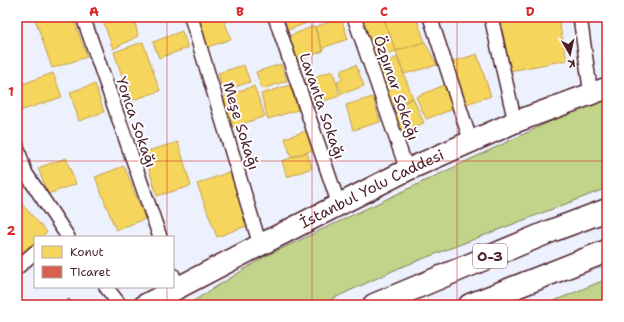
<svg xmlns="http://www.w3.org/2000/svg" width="624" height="322" font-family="'Shantell Sans',sans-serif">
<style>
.green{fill:#c1d489;stroke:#867a5a}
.homes{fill:#f6d55c;stroke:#c29e4d}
.shops{fill:#d6604d;stroke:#ac4c43}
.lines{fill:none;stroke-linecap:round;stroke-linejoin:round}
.street-casing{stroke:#4a1f2b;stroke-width:16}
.primary-casing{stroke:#4a1f2b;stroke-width:24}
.highway-casing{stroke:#4a1f2b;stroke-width:25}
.street{stroke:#fff;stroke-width:13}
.primary{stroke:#fff;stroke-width:21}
.highway{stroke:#fff;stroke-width:22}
.grid{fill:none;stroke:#d62828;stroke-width:1;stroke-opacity:0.55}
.labels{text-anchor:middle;stroke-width:4;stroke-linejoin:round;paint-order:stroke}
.shield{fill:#fff;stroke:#80626b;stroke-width:1}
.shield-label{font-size:14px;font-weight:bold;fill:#4a1f2b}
.street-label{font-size:15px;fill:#4a1f2b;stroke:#fff}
.neatline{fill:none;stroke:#d62828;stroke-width:1.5}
.grid-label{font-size:13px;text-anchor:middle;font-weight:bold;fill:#d62828}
</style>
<rect width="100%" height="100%" fill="#edf1fd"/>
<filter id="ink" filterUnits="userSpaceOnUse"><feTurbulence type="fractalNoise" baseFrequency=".025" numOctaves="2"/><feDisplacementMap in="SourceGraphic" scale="8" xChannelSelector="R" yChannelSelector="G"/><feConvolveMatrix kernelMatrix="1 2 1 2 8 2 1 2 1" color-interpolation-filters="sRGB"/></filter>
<g filter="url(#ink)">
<!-- green -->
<g class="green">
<polygon points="607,99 607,188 399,268 319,305 187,305 264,257 579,108"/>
<polygon points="607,279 607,305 544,305"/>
</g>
<!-- homes -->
<g class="homes">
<polygon points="41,17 73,17 87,57 52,68 35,19"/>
<polygon points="107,17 134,17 138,36 113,49 102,18"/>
<polygon points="202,17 223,17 231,39 205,48 195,19"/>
<polygon points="283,17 310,17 312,21 288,30"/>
<polygon points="375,17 383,17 396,51 369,61 357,24"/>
<polygon points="383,17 416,17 425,42 396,51"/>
<polygon points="500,17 558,17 567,60 510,71"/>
<polygon points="589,17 607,17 607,21 590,24"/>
<polygon points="341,18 348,39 325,47 323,51 315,27"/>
<polygon points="314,26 323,51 298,61 289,36"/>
<polygon points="182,31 188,48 159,58 153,42"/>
<polygon points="143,42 160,91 130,101 114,52"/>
<polygon points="425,42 437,65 404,74 396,51"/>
<polygon points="477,54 491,96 466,104 452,62"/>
<polygon points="397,57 413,98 386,108 373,70"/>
<polygon points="281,64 287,81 262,89 256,72"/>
<polygon points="244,65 250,82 223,91 218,73"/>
<polygon points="356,65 364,86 342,94 337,82 343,79 340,71"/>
<polygon points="333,71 340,96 314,104 306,79"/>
<polygon points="53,73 62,97 17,112 17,86"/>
<polygon points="95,84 104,112 79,121 70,92"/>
<polygon points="290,85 298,110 268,119 261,94"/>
<polygon points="444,85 454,109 426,119 416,97"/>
<polygon points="254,86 265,116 231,128 220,98"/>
<polygon points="373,97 380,122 353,130 346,105"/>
<polygon points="413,98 424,123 400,132 393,109"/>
<polygon points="309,130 314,150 291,157 285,138"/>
<polygon points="178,142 191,186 157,196 144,152"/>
<polygon points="307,152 312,168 287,177 282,161"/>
<polygon points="66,158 76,184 48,194 38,168"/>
<polygon points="124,166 145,219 116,230 95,177"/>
<polygon points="234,170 254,223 217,237 197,184"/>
<polygon points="17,199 47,232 42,237 35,237 35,243 17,259"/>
</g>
<!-- shops -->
<polygon class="shops" points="69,299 73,305 62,305"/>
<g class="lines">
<defs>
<g id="street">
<polyline points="83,17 160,237"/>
<polyline points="191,17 260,245"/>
<polyline points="275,17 339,205"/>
<polyline points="354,17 407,170"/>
<polyline points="430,17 471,142"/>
<polyline points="491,17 515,122"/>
<polyline points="580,17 591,95"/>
<polyline points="17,146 25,172 17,178"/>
<polyline points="17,161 25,172 68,237"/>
<polyline points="17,268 35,252"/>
<polyline points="173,275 177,287"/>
<polyline points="106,287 120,305"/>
</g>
<g id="primary">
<path id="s1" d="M145,305L260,245L407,170L515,122L607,88"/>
</g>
<g id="highway">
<polyline points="374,305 551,231 607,210"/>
<polyline points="470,305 607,251"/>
</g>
</defs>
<!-- street casing -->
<use href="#street" class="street-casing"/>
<!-- primary casing -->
<use href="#primary" class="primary-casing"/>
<!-- highway casing -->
<use href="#highway" class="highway-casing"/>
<!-- street -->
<use href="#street" class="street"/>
<!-- primary -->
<use href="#primary" class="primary"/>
<!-- highway -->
<use href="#highway" class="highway"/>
</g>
</g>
<!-- grid -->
<path class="grid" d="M167,17V237M312,17V305M457,17V305M17,161H607M167,287V305"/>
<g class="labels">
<!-- shield labels -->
<rect class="shield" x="473" y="244" width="34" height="24" rx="3"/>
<g class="shield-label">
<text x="490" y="261">O-3</text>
</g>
<!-- street labels -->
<g class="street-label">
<text transform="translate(396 88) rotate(71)" y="5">Özpınar Sokağı</text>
<text transform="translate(322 106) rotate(71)" y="5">Lavanta Sokağı</text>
<text transform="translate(136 122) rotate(71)" y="5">Yonca Sokağı</text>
<text transform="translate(241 126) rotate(73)" y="5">Meşe Sokağı</text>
<text dy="5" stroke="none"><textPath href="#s1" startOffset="255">İstanbul Yolu Caddesi</textPath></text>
</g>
</g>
<!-- margin -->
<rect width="624" height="322" fill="none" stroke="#fff" stroke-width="44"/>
<!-- legend -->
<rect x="34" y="236" width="140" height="52" fill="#ffffff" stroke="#b7a5aa"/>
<rect x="42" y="246" width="20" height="12" fill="#f6d55c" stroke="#b7a5aa"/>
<text x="70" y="256" font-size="12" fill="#4a1f2b">Konut</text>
<rect x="42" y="266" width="20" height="12" fill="#d6604d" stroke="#b7a5aa"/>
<text x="70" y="276" font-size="12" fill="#4a1f2b">Ticaret</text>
<!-- north arrow -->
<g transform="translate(570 54) rotate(171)" stroke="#ffffff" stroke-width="3" paint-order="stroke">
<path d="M0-3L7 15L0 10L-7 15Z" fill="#4a1f2b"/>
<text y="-6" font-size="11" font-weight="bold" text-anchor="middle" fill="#4a1f2b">K</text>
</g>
<rect x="22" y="22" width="580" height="278" class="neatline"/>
<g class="grid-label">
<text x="94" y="16">A</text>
<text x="240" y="16">B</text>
<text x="384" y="16">C</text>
<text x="530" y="16">D</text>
<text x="11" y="96">1</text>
<text x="11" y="235">2</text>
</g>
</svg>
